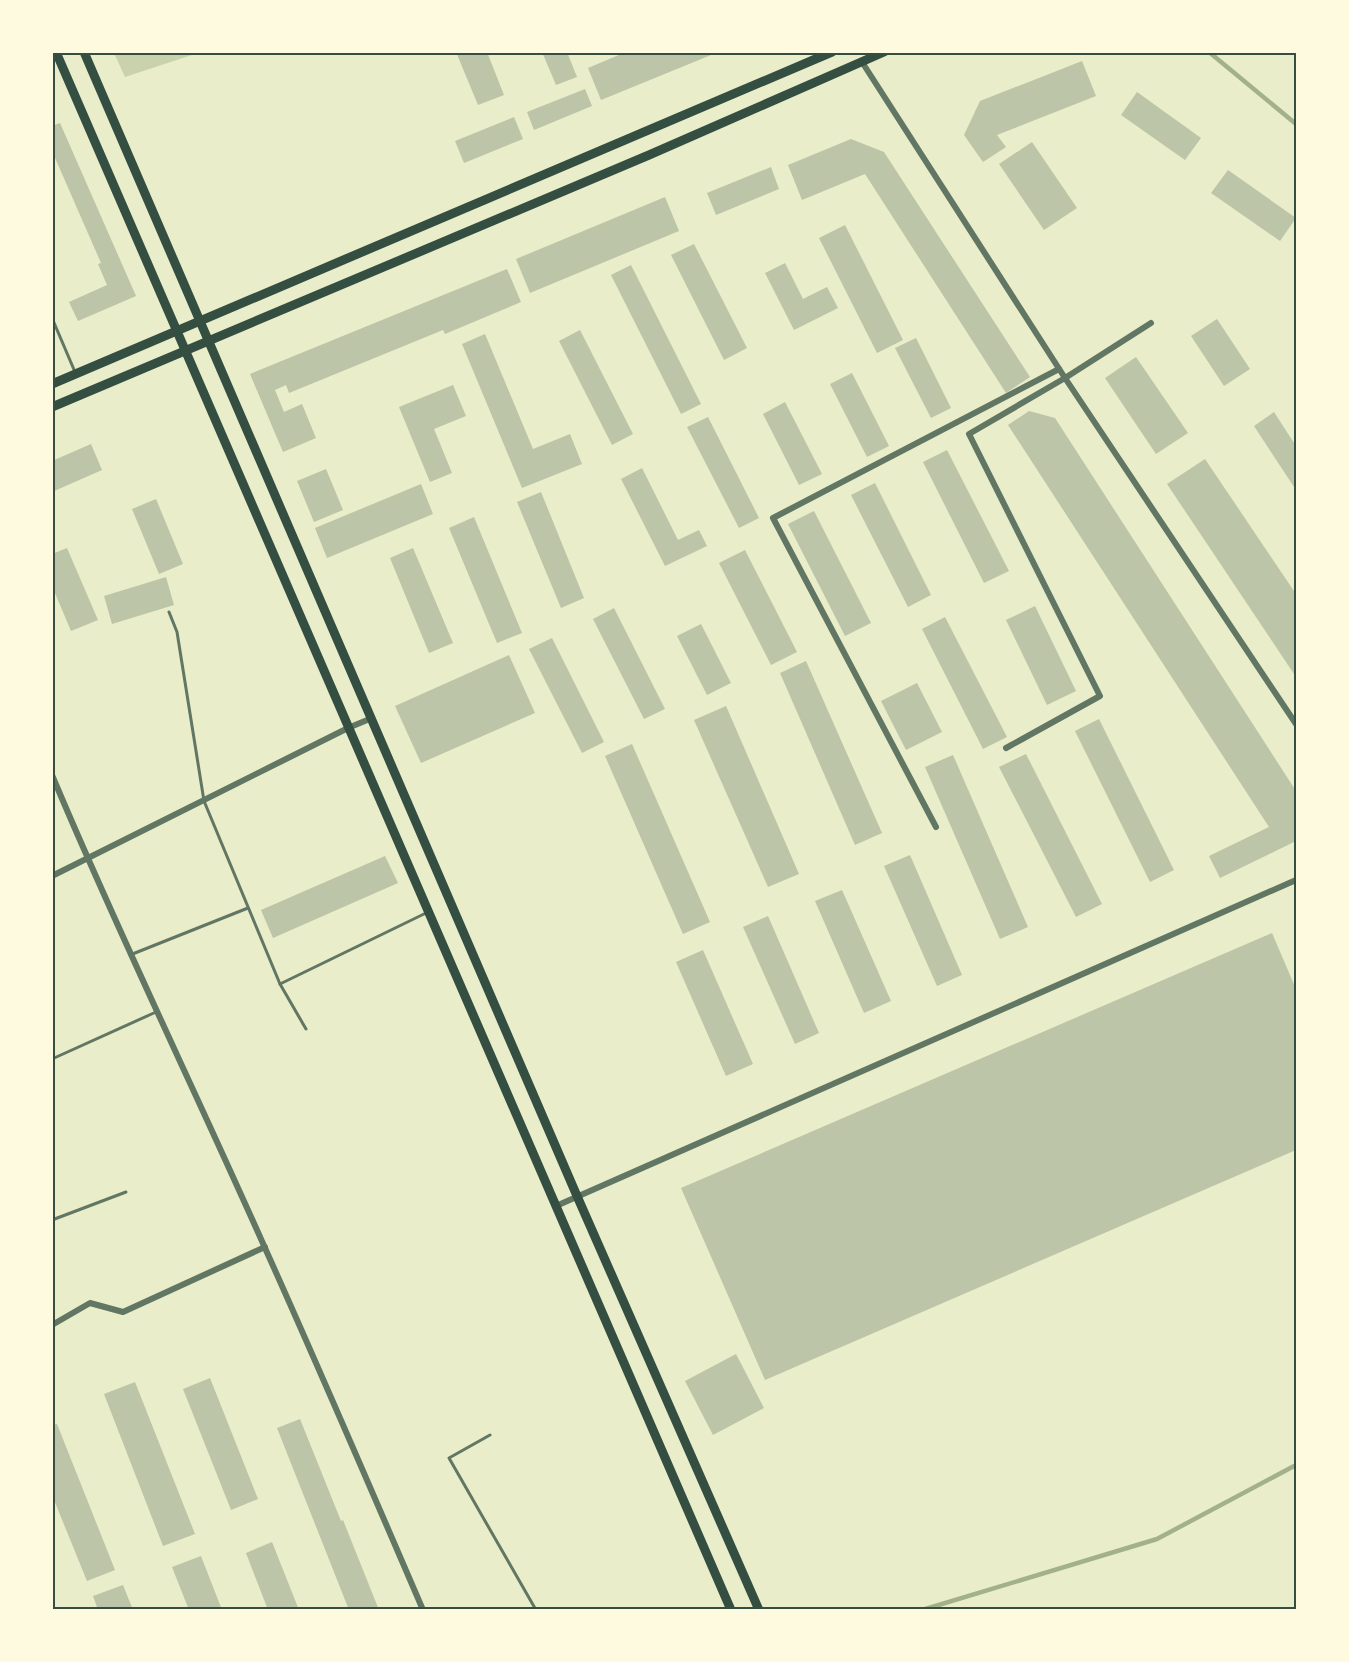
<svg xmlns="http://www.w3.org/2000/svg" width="1349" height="1662" font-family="'IBM Plex Sans',sans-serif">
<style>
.green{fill:#cad2ad}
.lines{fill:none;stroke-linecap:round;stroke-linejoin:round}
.stream{stroke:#a3b18a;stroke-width:4.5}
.building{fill:#bcc5a7}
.service{stroke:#617663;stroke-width:3}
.minor{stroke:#617663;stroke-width:6}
.secondary{stroke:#344e41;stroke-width:9}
.neatline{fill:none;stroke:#344e41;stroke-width:2}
</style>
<rect width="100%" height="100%" fill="#e9edc9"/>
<!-- green -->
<polygon class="green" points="114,53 198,53 125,77"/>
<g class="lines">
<!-- stream -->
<g class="stream">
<polyline points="1209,52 1296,124"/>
<polyline points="922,1610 1157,1539 1296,1465"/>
</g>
</g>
<!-- building -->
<g class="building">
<polygon points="456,52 487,52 504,95 478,105"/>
<polygon points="542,52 567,52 577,77 556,85"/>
<polygon points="626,52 716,52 716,53 601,100 588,68"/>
<polygon points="1082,61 1096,96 997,135 1006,147 983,162 964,135 980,101"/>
<polygon points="585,89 592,106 534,130 527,112"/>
<polygon points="1137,92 1201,138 1185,160 1121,115"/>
<polygon points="514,117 523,139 464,163 455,141"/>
<polygon points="60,123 136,296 78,321 69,302 107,285 98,264 101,263 52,151 52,126"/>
<polygon points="851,139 884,152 1030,377 1006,393 865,174 802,200 788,165"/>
<polygon points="1032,142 1077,208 1044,230 999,164"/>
<polygon points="771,167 779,189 716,215 707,193"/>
<polygon points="1228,170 1296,218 1280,241 1211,193"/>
<polygon points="665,197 679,231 530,293 516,259"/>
<polygon points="845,225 903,340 877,353 819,238"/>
<polygon points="694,244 747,348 724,360 671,255"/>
<polygon points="785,263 803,299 827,287 838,308 794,330 765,273"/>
<polygon points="631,265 701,404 681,414 611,275"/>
<polygon points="507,269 521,302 445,334 443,330 289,393 286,385 275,390 284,412 302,404 316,438 283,452 250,374"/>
<polygon points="1217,319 1250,369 1224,386 1191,336"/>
<polygon points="580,330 633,434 612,445 559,341"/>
<polygon points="485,334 533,449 570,434 582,464 522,488 462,344"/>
<polygon points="916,338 951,408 931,418 895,348"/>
<polygon points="1136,357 1188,433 1156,454 1105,378"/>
<polygon points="852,373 889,446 867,457 830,384"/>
<polygon points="453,385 466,416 434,429 452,473 430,482 399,407"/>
<polygon points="785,402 822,474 799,485 763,414"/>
<polygon points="1029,411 1055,418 1296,791 1296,841 1220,878 1209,856 1269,827 1008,425"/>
<polygon points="1274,412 1296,446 1296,490 1254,426"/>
<polygon points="708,417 759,518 739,528 687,427"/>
<polygon points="91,444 102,470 52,492 52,461"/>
<polygon points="947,450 1009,571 984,583 923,462"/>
<polygon points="1205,459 1296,594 1296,677 1167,484"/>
<polygon points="642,468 678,540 699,530 707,546 665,566 621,479"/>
<polygon points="326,469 343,510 314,522 297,481"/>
<polygon points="875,483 931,595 908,607 851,495"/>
<polygon points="421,484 433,514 327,558 315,528"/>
<polygon points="541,492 584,598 561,608 517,502"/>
<polygon points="156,499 183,564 159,574 132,509"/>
<polygon points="814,511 871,623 845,636 788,524"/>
<polygon points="474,517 522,633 497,643 449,528"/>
<polygon points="67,548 98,620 71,631 52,586 52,554"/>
<polygon points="413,548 453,643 429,653 390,558"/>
<polygon points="745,550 797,652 771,665 719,563"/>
<polygon points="166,577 174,605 112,624 104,596"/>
<polygon points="1035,606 1076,691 1047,705 1006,620"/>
<polygon points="614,608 665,709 644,719 593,619"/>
<polygon points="945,617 1007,737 983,749 922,629"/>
<polygon points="701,624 731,683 707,695 677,636"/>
<polygon points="552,638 604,742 582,753 529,649"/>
<polygon points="509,655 535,713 421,763 395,706"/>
<polygon points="806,661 882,833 855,845 780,673"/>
<polygon points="917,683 942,732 906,750 881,701"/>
<polygon points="726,706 799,874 768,887 694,720"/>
<polygon points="1099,719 1174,870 1150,882 1075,731"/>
<polygon points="632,744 710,922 683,934 605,756"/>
<polygon points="1026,754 1102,904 1076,917 999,767"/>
<polygon points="953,755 1028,927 1000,939 925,767"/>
<polygon points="910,855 962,975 937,986 884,866"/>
<polygon points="385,856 398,883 273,938 261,910"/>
<polygon points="842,890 891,1001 864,1013 815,901"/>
<polygon points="768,916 819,1033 795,1044 743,927"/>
<polygon points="1272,933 1296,989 1296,1150 765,1380 681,1188"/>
<polygon points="703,950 753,1064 726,1076 676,962"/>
<polygon points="736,1354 764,1408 713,1435 685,1381"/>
<polygon points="210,1378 258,1499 231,1510 183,1389"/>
<polygon points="135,1382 195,1534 163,1546 104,1394"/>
<polygon points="300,1419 341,1521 343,1520 379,1610 349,1610 277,1428"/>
<polygon points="57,1424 115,1570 87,1581 52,1495 52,1425"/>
<polygon points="272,1542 299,1610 268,1610 246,1553"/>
<polygon points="201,1556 222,1610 189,1610 172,1567"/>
<polygon points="123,1585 133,1610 98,1610 93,1596"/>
</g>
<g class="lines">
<!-- service -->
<g class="service">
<polyline points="52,318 75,372"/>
<polyline points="169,612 177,632 204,801 280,984 306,1029"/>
<polyline points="130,955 248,908"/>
<polyline points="280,984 426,913"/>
<polyline points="52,1059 156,1012"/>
<polyline points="52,1220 126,1192"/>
<polyline points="490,1435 449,1458 536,1610"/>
</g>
<!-- minor -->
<g class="minor">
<polyline points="862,62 1065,378 1296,724"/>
<polyline points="1006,748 1100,696 969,434 1065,378 1151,323"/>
<path d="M52,775C119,935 195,1090 265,1248C319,1368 371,1489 423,1610"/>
<polyline points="936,827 773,518 1059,369"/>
<polyline points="52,876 348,728 372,718"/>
<polyline points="556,1206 1296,880"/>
<polyline points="52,1325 90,1303 123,1312 265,1247"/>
</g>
<!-- secondary -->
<g class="secondary">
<polyline points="56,52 731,1610"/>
<polyline points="84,52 577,1196 759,1610"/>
<polyline points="52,384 832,52"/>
<polyline points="52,407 649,155 884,52"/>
</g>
</g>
<!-- border -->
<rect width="1349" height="1662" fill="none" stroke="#fefae0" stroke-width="108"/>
<rect x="54" y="54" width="1241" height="1554" class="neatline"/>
</svg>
